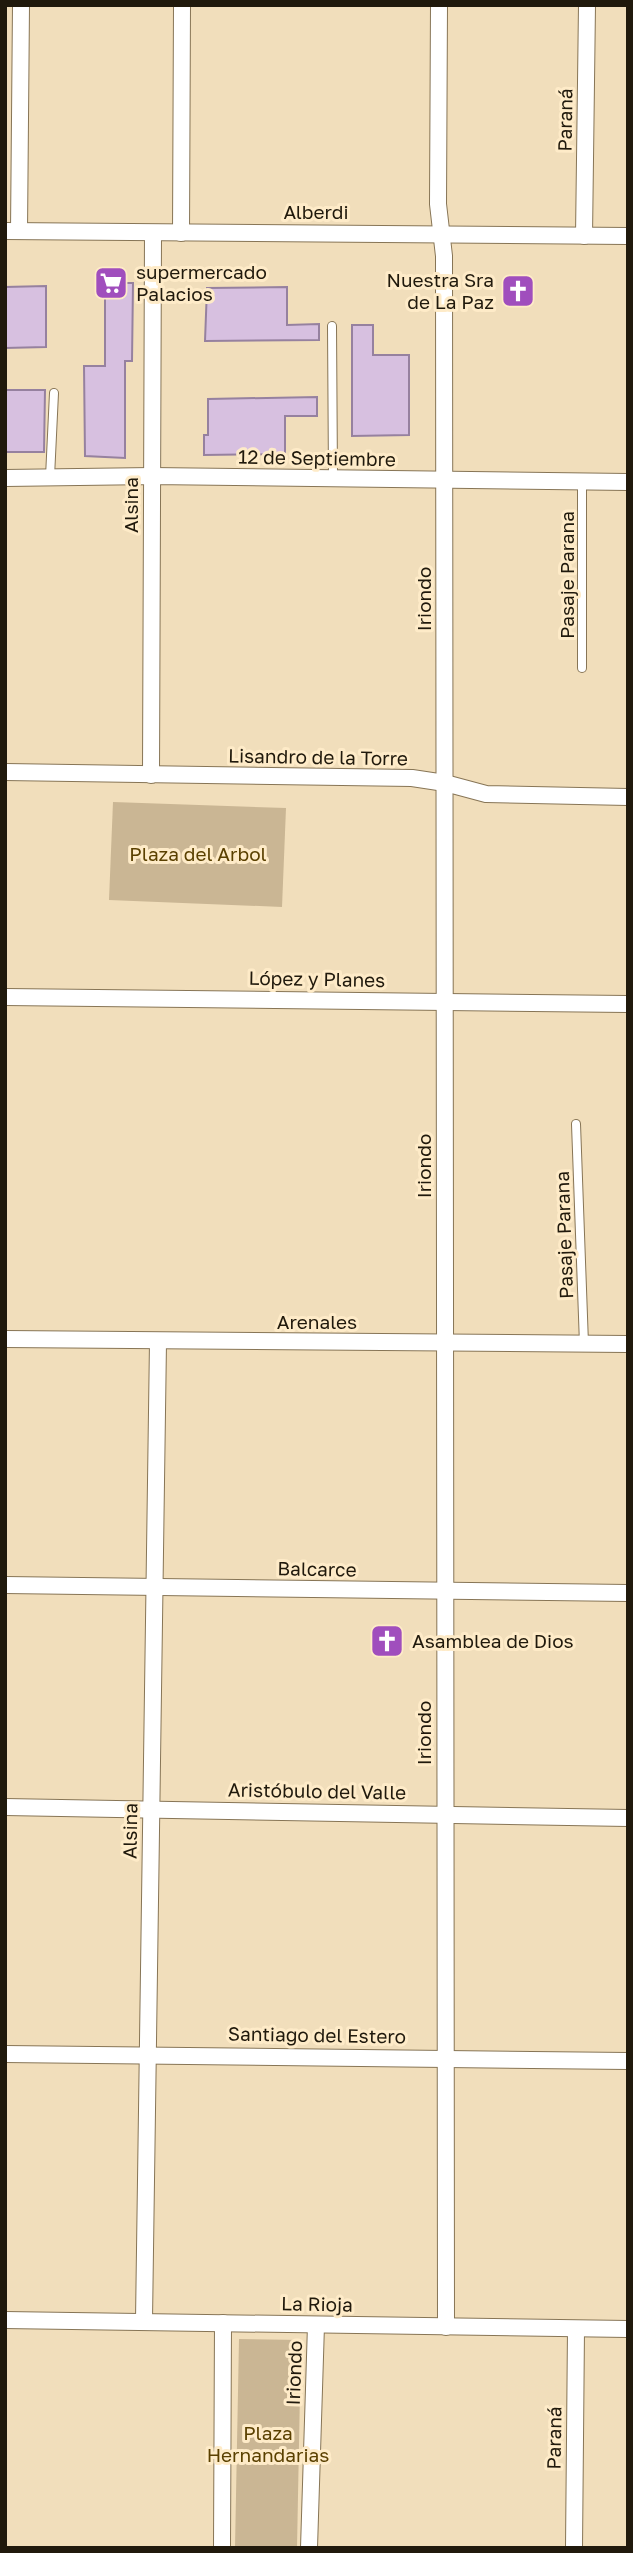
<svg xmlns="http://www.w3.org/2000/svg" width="633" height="2553" font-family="'Golos Text',sans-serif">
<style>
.green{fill:#cab694}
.building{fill:#d7c0e0;stroke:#96819f;stroke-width:2}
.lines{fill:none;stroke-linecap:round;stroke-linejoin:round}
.lane-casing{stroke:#877556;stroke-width:10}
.street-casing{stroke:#877556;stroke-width:18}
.lane{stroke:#fff;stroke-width:8}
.street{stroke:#fff;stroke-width:16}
.labels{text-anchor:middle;stroke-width:6;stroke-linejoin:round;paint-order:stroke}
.street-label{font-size:19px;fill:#20190c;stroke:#feebc8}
.poi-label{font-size:19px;fill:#20190c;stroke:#feebc8;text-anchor:start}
.park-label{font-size:19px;fill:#5a4000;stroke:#feebc8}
</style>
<rect width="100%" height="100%" fill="#f1debb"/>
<!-- green -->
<g class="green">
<polygon points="113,802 286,808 282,907 109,900"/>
<polygon points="239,2339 301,2340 297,2548 235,2548"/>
</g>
<!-- building -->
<g class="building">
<polygon points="105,283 133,283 132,361 125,361 125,458 85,456 84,366 105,366"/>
<polygon points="46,286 46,347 5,348 5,287"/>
<polygon points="287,287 287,325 319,324 319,340 205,341 207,288"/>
<polygon points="352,325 373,325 373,355 409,355 409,435 352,436"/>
<polygon points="5,390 45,390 44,452 5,452"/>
<polygon points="317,397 317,416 285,416 285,454 204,455 204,435 208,435 208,399"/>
</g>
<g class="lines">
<defs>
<g id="lane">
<polyline points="332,326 333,479"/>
<polyline points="50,477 54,393"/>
<polyline points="582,482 582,668"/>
<polyline points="576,1124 584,1344"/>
</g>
<g id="street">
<polyline points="439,5 438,204 444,256 446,2327"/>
<polyline points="5,231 628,236"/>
<polyline points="19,231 21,5"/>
<polyline points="181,233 182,5"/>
<polyline points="584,236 587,5"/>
<polyline points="5,478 152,476 628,482"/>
<polyline points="5,772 412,778 445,783 486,794 628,797"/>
<polyline points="151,775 153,234"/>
<polyline points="5,997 628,1004"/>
<polyline points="5,1339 628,1344"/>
<polyline points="5,1585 628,1593"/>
<polyline points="5,1807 628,1818"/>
<polyline points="5,2054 628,2061"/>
<polyline points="5,2320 628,2329"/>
<polyline points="144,2320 158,1342"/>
<polyline points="222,2548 223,2323"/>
<polyline points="309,2548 316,2325"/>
<polyline points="574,2548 576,2329"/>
</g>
</defs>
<!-- lane casing -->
<use href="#lane" class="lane-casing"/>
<!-- street casing -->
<use href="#street" class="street-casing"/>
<!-- lane -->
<use href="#lane" class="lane"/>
<!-- street -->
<use href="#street" class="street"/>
</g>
<!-- icons -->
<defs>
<symbol id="supermarket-square" viewBox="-11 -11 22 22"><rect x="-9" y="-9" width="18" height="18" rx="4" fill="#a04ebd" stroke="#feebc8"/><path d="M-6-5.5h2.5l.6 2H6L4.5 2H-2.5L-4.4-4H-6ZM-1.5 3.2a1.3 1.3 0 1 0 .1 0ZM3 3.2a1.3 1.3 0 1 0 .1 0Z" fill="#fff"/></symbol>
<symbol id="church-square" viewBox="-11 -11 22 22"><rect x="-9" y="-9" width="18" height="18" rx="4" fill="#a04ebd" stroke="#feebc8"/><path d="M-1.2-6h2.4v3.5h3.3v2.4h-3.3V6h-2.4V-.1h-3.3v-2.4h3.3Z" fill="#fff"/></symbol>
</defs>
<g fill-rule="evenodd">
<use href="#supermarket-square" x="92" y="264" width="38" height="38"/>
<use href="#church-square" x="499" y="272" width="38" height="38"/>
<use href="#church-square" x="368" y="1622" width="38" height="38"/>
</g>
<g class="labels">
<!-- street labels -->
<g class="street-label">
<text transform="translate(565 120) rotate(-89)" y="7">Paraná</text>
<text x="316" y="219">Alberdi</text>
<text transform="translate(317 458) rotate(1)" y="7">12 de Septiembre</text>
<text transform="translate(131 505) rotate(-90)" y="7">Alsina</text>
<text transform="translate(567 575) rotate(-90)" y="7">Pasaje Parana</text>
<text transform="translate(424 599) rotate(-90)" y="7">Iriondo</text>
<text transform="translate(318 757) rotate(1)" y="7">Lisandro de la Torre</text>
<text transform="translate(317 979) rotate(1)" y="7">López y Planes</text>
<text transform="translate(424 1166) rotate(-90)" y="7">Iriondo</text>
<text transform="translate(564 1235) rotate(-92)" y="7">Pasaje Parana</text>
<text x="317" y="1329">Arenales</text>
<text transform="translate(317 1569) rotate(1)" y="7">Balcarce</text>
<text transform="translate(424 1733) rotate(-90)" y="7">Iriondo</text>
<text transform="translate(317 1791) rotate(1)" y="7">Aristóbulo del Valle</text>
<text transform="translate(130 1831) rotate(-89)" y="7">Alsina</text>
<text transform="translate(317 2035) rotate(1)" y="7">Santiago del Estero</text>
<text transform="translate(317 2304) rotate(1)" y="7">La Rioja</text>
<text transform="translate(294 2373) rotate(-88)" y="7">Iriondo</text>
<text transform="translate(554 2438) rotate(-89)" y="7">Paraná</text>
</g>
<!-- poi labels -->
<g class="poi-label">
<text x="136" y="279">supermercado<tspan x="136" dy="22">Palacios</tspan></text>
<text x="494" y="287" text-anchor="end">Nuestra Sra<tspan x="494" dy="22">de La Paz</tspan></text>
<text x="412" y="1648">Asamblea de Dios</text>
</g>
<!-- park labels -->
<g class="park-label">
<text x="198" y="861">Plaza del Arbol</text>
<text x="268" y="2440">Plaza<tspan x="268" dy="22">Hernandarias</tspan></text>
</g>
</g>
<!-- border -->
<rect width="633" height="2553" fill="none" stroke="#20190c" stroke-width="14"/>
</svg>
